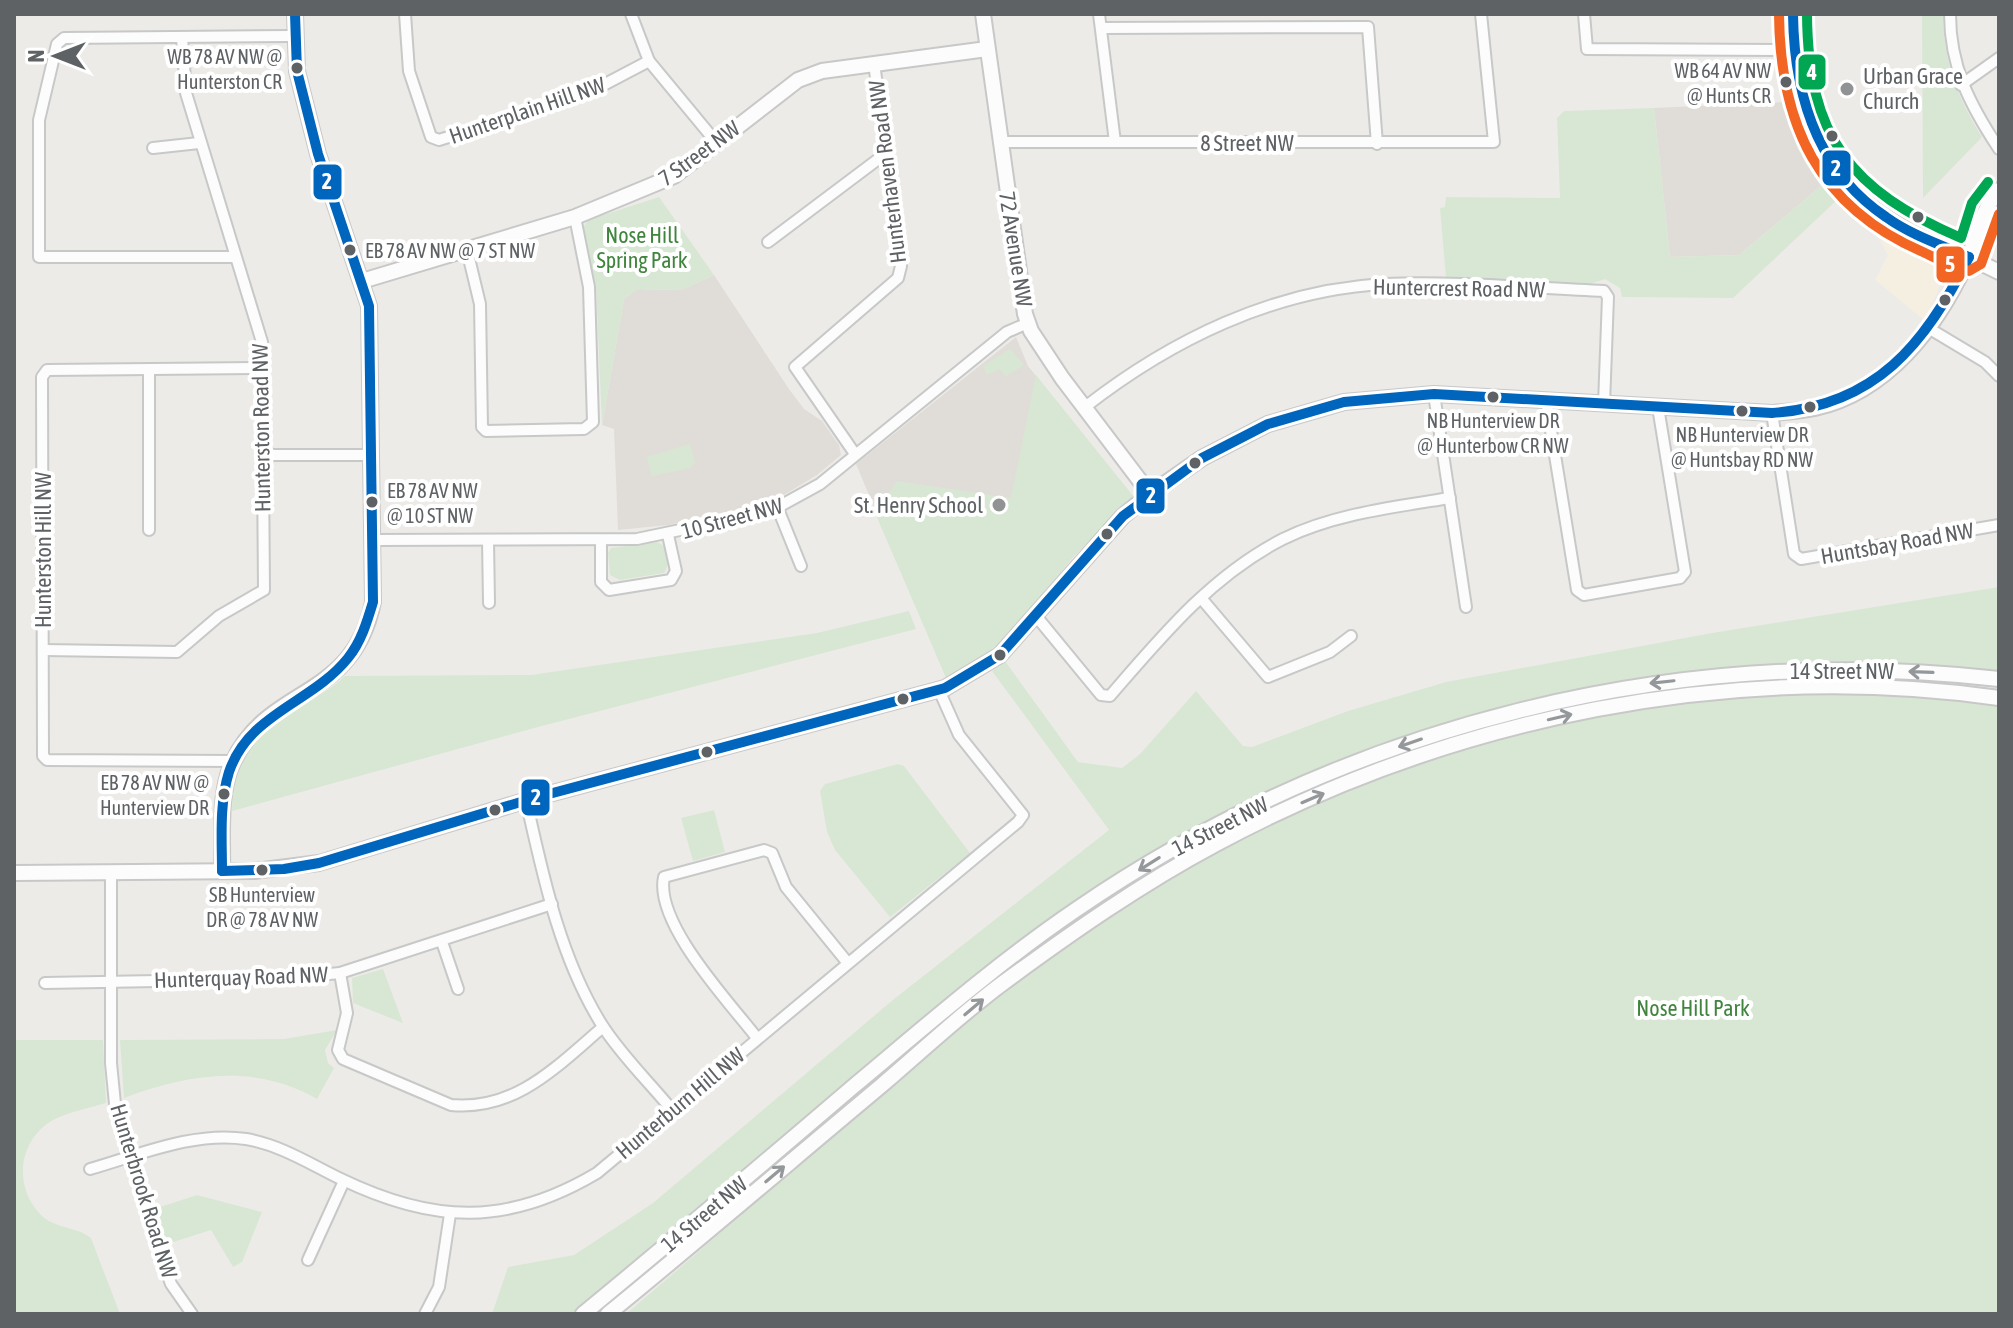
<svg xmlns="http://www.w3.org/2000/svg" width="2013" height="1328" font-family="'Asap Condensed',sans-serif">
<style>
.commercial{fill:#f5efe2}
.education{fill:#e0ddd8}
.green{fill:#d8e7d4}
.lines{fill:none;stroke-linecap:round;stroke-linejoin:round}
.street-casing{stroke:#c7c8c8;stroke-width:14}
.secondary-casing{stroke:#c7c8c7;stroke-width:18}
.street{stroke:#fcfcfc;stroke-width:10}
.secondary{stroke:#fcfcfc;stroke-width:14}
.bus-1-casing{stroke:#fff;stroke-width:16}
.bus-2-casing{stroke:#fff;stroke-width:16}
.bus-3-casing{stroke:#fff;stroke-width:16}
.bus-1{stroke:#0065bd;stroke-width:10}
.bus-2{stroke:#f26522;stroke-width:10}
.bus-3{stroke:#00a651;stroke-width:10}
.oneway{stroke:#95989a}
.bus-dot{fill:#5e6265;stroke:#fff;stroke-width:3}
.poi-dot{fill:#909293;stroke:#fff;stroke-width:3}
.labels{text-anchor:middle;stroke-width:8;stroke-linejoin:round;paint-order:stroke}
.bus-label{font-size:20px;fill:#5e6265;stroke:#fff;text-anchor:end}
.poi-label{font-size:22px;fill:#5e6265;stroke:#fff;text-anchor:start}
.street-label{font-size:22px;fill:#5e6265;stroke:#fff}
.park-label{font-size:22px;fill:#40853d;stroke:#fff}
.line-badge{stroke:#fff;stroke-width:3}
.badge-label{font-size:22px;text-anchor:middle;font-weight:bold;fill:#fff}
</style>
<rect width="100%" height="100%" fill="#edebe8"/>
<!-- commercial -->
<polygon class="commercial" points="1872,226 1949,265 1925,321 1875,280 1888,255"/>
<!-- education -->
<g class="education">
<polygon points="1784,102 1798,149 1821,186 1739,255 1670,257 1654,108"/>
<polygon points="714,275 789,389 804,409 822,421 839,445 841,455 817,475 772,502 668,525 618,530 614,429 602,425 624,299 638,289 681,290"/>
<polygon points="1016,337 1028,366 1133,496 1074,556 1016,627 947,680 856,464"/>
</g>
<!-- green -->
<g class="green">
<path d="M1922,14H1943C1943,60 1958,99 1982,137L1923,198Z"/>
<polygon points="1654,108 1670,257 1739,255 1821,186 1798,149 1789,119 1801,149 1837,200 1733,298 1622,297 1620,288 1605,279 1587,285 1446,278 1440,208 1445,207 1446,197 1560,198 1557,118 1564,111"/>
<polygon points="659,197 714,275 681,290 638,289 624,299 602,425 596,287 583,228 588,220"/>
<polygon points="1010,349 1024,365 1006,376 999,369 987,375 983,366"/>
<polygon points="1036,375 1133,496 1074,556 999,646 947,680 875,513 897,481 1011,498"/>
<polygon points="690,444 695,463 690,468 652,476 647,457"/>
<path d="M657,542C669,546 671,563 664,573L620,580L610,575L608,553L611,548Z"/>
<path d="M1999,587V674C1757,647 1531,681 1307,777C1227,812 1149,851 1078,901C901,1024 740,1176 574,1314H492L508,1267L574,1255L653,1203L894,999L1109,830L992,671L1005,661L1078,762L1122,768L1140,754L1196,691L1243,746L1252,747L1348,711L1446,682L1712,633Z"/>
<path d="M909,611L916,629L538,727L232,811C232,767 253,731 292,709C311,699 330,691 345,676L531,675L817,633Z"/>
<path d="M1815,691L1886,693L1999,705V1314H626C715,1238 804,1160 893,1084C935,1048 976,1010 1021,977C1170,868 1335,782 1514,734C1613,707 1713,699 1815,691Z"/>
<polygon points="898,764 904,766 970,853 890,917 835,850 827,832 820,791 825,784"/>
<polygon points="714,810 725,852 693,861 681,818"/>
<polygon points="383,969 403,1023 353,1003 352,978"/>
<path d="M337,1030L325,1050L328,1063L334,1068L317,1099C255,1063 188,1074 124,1098L120,1040L284,1039Z"/>
<path d="M14,1040H103L106,1103C89,1108 68,1112 53,1120C18,1140 13,1187 41,1215C55,1229 76,1226 91,1238L120,1314H14Z"/>
<polygon points="197,1195 262,1212 242,1262 233,1267 211,1230 164,1245 154,1209"/>
</g>
<g class="lines">
<defs>
<g id="street">
<polyline points="405,14 409,71 431,137 439,140 590,92 649,61"/>
<polyline points="631,14 649,61 716,142"/>
<polyline points="1099,14 1115,142"/>
<polyline points="1584,14 1587,49 1793,50"/>
<path d="M1950,14C1950,67 1970,105 1999,149"/>
<polyline points="1101,28 1368,27 1377,144"/>
<polyline points="1961,85 1999,58"/>
<polyline points="1001,142 1494,142 1481,14"/>
<polyline points="153,148 199,143"/>
<polyline points="768,242 885,154"/>
<polyline points="467,250 480,304 482,427 486,431 584,429 593,422 589,287 575,217"/>
<polyline points="235,257 39,257 39,120 57,44 64,38 294,36"/>
<polyline points="1930,329 1985,362 1999,376"/>
<polyline points="1434,394 1466,607"/>
<polyline points="1546,400 1577,590 1584,595 1680,578 1685,572 1658,407"/>
<path d="M1085,407C1171,340 1273,290 1384,284C1457,281 1531,288 1604,291L1608,297L1604,404"/>
<polyline points="1772,413 1794,554 1801,559 1999,525"/>
<polyline points="855,454 795,367 898,278 901,266 874,63"/>
<polyline points="262,455 373,455"/>
<polyline points="778,509 801,566"/>
<polyline points="149,530 149,369"/>
<polyline points="374,540 637,539 771,511 820,484 1007,332 1028,323"/>
<polyline points="488,540 489,603"/>
<polyline points="601,540 601,582 609,590 671,580 676,571 668,535"/>
<polyline points="1201,598 1268,677 1330,652 1351,636"/>
<path d="M1036,616L1101,695L1110,696C1161,637 1212,575 1283,539C1334,514 1394,507 1450,498"/>
<polyline points="44,650 177,652 219,616 264,590 262,342 186,93 182,38"/>
<polyline points="234,761 47,760 43,756 42,377 47,370 262,368"/>
<path d="M526,800C543,876 560,958 602,1025C621,1055 649,1082 672,1110"/>
<polyline points="111,871 111,1063 115,1104 159,1250 171,1284 192,1314"/>
<polyline points="442,942 458,989"/>
<path d="M340,973L347,1013L338,1050L343,1059L451,1105C516,1111 557,1066 603,1027"/>
<polyline points="45,983 277,979 340,973 552,904"/>
<path d="M757,1038C730,1003 654,923 664,877L764,850L772,853L786,887L847,962"/>
<path d="M90,1169C139,1155 194,1131 246,1139C281,1145 310,1164 341,1179C434,1224 508,1226 597,1173L1018,822L1023,815L959,735L939,690"/>
<polyline points="308,1260 344,1181"/>
<polyline points="425,1314 439,1287 450,1214"/>
</g>
<g id="secondary">
<polyline points="983,14 1025,314 1031,331 1062,378 1150,494"/>
<path d="M1793,14C1789,102 1823,186 1905,229C1935,245 1968,256 1999,272"/>
<polyline points="362,281 575,217 674,176 798,80 822,71 987,49"/>
<path d="M222,871C223,836 218,794 233,762C269,684 353,702 373,602L369,306L318,154L297,71L295,14"/>
<path d="M14,873L254,871L319,863L534,798L945,688L1000,655L1123,516L1150,494L1202,458L1268,424L1344,402L1434,394L1772,413C1786,412 1801,411 1815,408C1888,392 1937,326 1966,263C1978,237 1980,212 1999,190"/>
<path d="M583,1314C674,1239 765,1162 855,1085C928,1024 999,962 1077,909C1346,725 1675,642 1999,679"/>
<path d="M608,1314C700,1239 791,1161 882,1085C922,1051 961,1014 1003,983C1071,933 1141,884 1216,844C1453,717 1732,660 1999,698"/>
</g>
</defs>
<!-- street casing -->
<use href="#street" class="street-casing"/>
<!-- secondary casing -->
<use href="#secondary" class="secondary-casing"/>
<!-- street -->
<use href="#street" class="street"/>
<!-- secondary -->
<use href="#secondary" class="secondary"/>
<defs>
<g id="bus-1">
<path d="M1793,14C1794,94 1816,170 1886,217C1911,235 1941,245 1969,257"/>
<path d="M222,871L284,869L319,863L534,798L945,688L1000,655L1123,516L1202,458L1268,424L1344,402L1434,394L1772,413C1875,406 1925,345 1969,257"/>
<path d="M222,871C222,839 219,804 229,772C249,713 312,703 348,658C361,642 367,622 373,602L369,306L318,154L297,71L295,14"/>
</g>
<path id="bus-2" d="M1779,14C1780,124 1818,207 1923,252C1938,259 1953,267 1969,271L1981,264L1999,214"/>
<path id="bus-3" d="M1807,14C1808,137 1850,190 1961,238L1972,203L1988,182"/>
</defs>
<!-- bus-1 casing -->
<use href="#bus-1" class="bus-1-casing"/>
<!-- bus-2 casing -->
<use href="#bus-2" class="bus-2-casing"/>
<!-- bus-3 casing -->
<use href="#bus-3" class="bus-3-casing"/>
<!-- bus-1 -->
<use href="#bus-1" class="bus-1"/>
<!-- bus-2 -->
<use href="#bus-2" class="bus-2"/>
<!-- bus-3 -->
<use href="#bus-3" class="bus-3"/>
</g>
<!-- one-way arrows -->
<defs><path id="oneway-shaft" d="M-6 0H5M1.5-3L5.5 0L1.5 3" fill="none" stroke-width="1.6" stroke-linecap="round" stroke-linejoin="round" transform="scale(2)"/></defs>
<g class="oneway">
<use href="#oneway-shaft" transform="translate(1921 672) rotate(-178)"/>
<use href="#oneway-shaft" transform="translate(1662 682) rotate(174)"/>
<use href="#oneway-shaft" transform="translate(1560 717) rotate(-13)"/>
<use href="#oneway-shaft" transform="translate(1410 743) rotate(161)"/>
<use href="#oneway-shaft" transform="translate(1313 798) rotate(-23)"/>
<use href="#oneway-shaft" transform="translate(1149 864) rotate(148)"/>
<use href="#oneway-shaft" transform="translate(974 1007) rotate(-40)"/>
<use href="#oneway-shaft" transform="translate(775 1174) rotate(-40)"/>
</g>
<!-- markers -->
<g class="bus-dot">
<circle cx="297" cy="68" r="7"/>
<circle cx="1786" cy="82" r="7"/>
<circle cx="1832" cy="136" r="7"/>
<circle cx="1918" cy="217" r="7"/>
<circle cx="350" cy="250" r="7"/>
<circle cx="1945" cy="300" r="7"/>
<circle cx="1493" cy="397" r="7"/>
<circle cx="1810" cy="407" r="7"/>
<circle cx="1742" cy="411" r="7"/>
<circle cx="1195" cy="463" r="7"/>
<circle cx="372" cy="502" r="7"/>
<circle cx="1107" cy="534" r="7"/>
<circle cx="1000" cy="655" r="7"/>
<circle cx="903" cy="699" r="7"/>
<circle cx="707" cy="752" r="7"/>
<circle cx="224" cy="794" r="7"/>
<circle cx="495" cy="810" r="7"/>
<circle cx="262" cy="870" r="7"/>
</g>
<g class="poi-dot">
<circle cx="1847" cy="89" r="8"/>
<circle cx="999" cy="505" r="8"/>
</g>
<g class="labels">
<!-- bus labels -->
<g class="bus-label">
<text x="282" y="64">WB 78 AV NW @<tspan x="282" dy="25">Hunterston CR</tspan></text>
<text x="1771" y="78">WB 64 AV NW<tspan x="1771" dy="25">@ Hunts CR</tspan></text>
<text x="365" y="258" text-anchor="start">EB 78 AV NW @ 7 ST NW</text>
<text x="1493" y="428" text-anchor="middle">NB Hunterview DR<tspan x="1493" dy="25">@ Hunterbow CR NW</tspan></text>
<text x="1742" y="442" text-anchor="middle">NB Hunterview DR<tspan x="1742" dy="25">@ Huntsbay RD NW</tspan></text>
<text x="387" y="498" text-anchor="start">EB 78 AV NW<tspan x="387" dy="25">@ 10 ST NW</tspan></text>
<text x="209" y="790">EB 78 AV NW @<tspan x="209" dy="25">Hunterview DR</tspan></text>
<text x="262" y="902" text-anchor="middle">SB Hunterview<tspan x="262" dy="25">DR @ 78 AV NW</tspan></text>
</g>
<!-- poi labels -->
<g class="poi-label">
<text x="1863" y="84">Urban Grace<tspan x="1863" dy="25">Church</tspan></text>
<text x="983" y="513" text-anchor="end">St. Henry School</text>
</g>
<!-- street labels -->
<g class="street-label">
<text transform="translate(527 110) rotate(-19)" y="8">Hunterplain Hill NW</text>
<text x="1247" y="151">8 Street NW</text>
<text transform="translate(699 153) rotate(-36)" y="8">7 Street NW</text>
<text transform="translate(887 172) rotate(-97)" y="8">Hunterhaven Road NW</text>
<text transform="translate(1016 249) rotate(81)" y="8">72 Avenue NW</text>
<text transform="translate(1459 288) rotate(1)" y="8">Huntercrest Road NW</text>
<text transform="translate(261 428) rotate(-91)" y="8">Hunterston Road NW</text>
<text transform="translate(732 518) rotate(-15)" y="8">10 Street NW</text>
<text transform="translate(1897 543) rotate(-10)" y="8">Huntsbay Road NW</text>
<text transform="translate(43 550) rotate(-90)" y="8">Hunterston Hill NW</text>
<text x="1842" y="679">14 Street NW</text>
<text transform="translate(1220 826) rotate(-27)" y="8">14 Street NW</text>
<text transform="translate(241 977) rotate(-2)" y="8">Hunterquay Road NW</text>
<text transform="translate(680 1103) rotate(-40)" y="8">Hunterburn Hill NW</text>
<text transform="translate(144 1191) rotate(73)" y="8">Hunterbrook Road NW</text>
<text transform="translate(704 1214) rotate(-40)" y="8">14 Street NW</text>
</g>
<!-- park labels -->
<g class="park-label">
<text x="642" y="243">Nose Hill<tspan x="642" dy="25">Spring Park</tspan></text>
<text x="1693" y="1016">Nose Hill Park</text>
</g>
</g>
<g class="line-badge">
<rect x="1797" y="53" width="30" height="38" rx="8" fill="#00a651"/>
<rect x="1821" y="149" width="31" height="38" rx="8" fill="#0065bd"/>
<rect x="312" y="163" width="31" height="38" rx="8" fill="#0065bd"/>
<rect x="1935" y="245" width="31" height="39" rx="8" fill="#f26522"/>
<rect x="1135" y="477" width="31" height="38" rx="8" fill="#0065bd"/>
<rect x="520" y="778" width="31" height="39" rx="8" fill="#0065bd"/>
</g>
<g class="badge-label">
<text x="1812" y="80">4</text>
<text x="1836" y="176">2</text>
<text x="327" y="189">2</text>
<text x="1950" y="272">5</text>
<text x="1151" y="503">2</text>
<text x="536" y="805">2</text>
</g>
<!-- border -->
<rect width="2013" height="1328" fill="none" stroke="#5e6265" stroke-width="32"/>
<!-- north arrow -->
<g transform="translate(56 56) rotate(270)" stroke="#ffffff" stroke-width="6" paint-order="stroke">
<path d="M0-6L14 30L0 20L-14 30Z" fill="#5e6265"/>
<text y="-12" font-size="22" font-weight="bold" text-anchor="middle" fill="#5e6265">N</text>
</g>
</svg>
